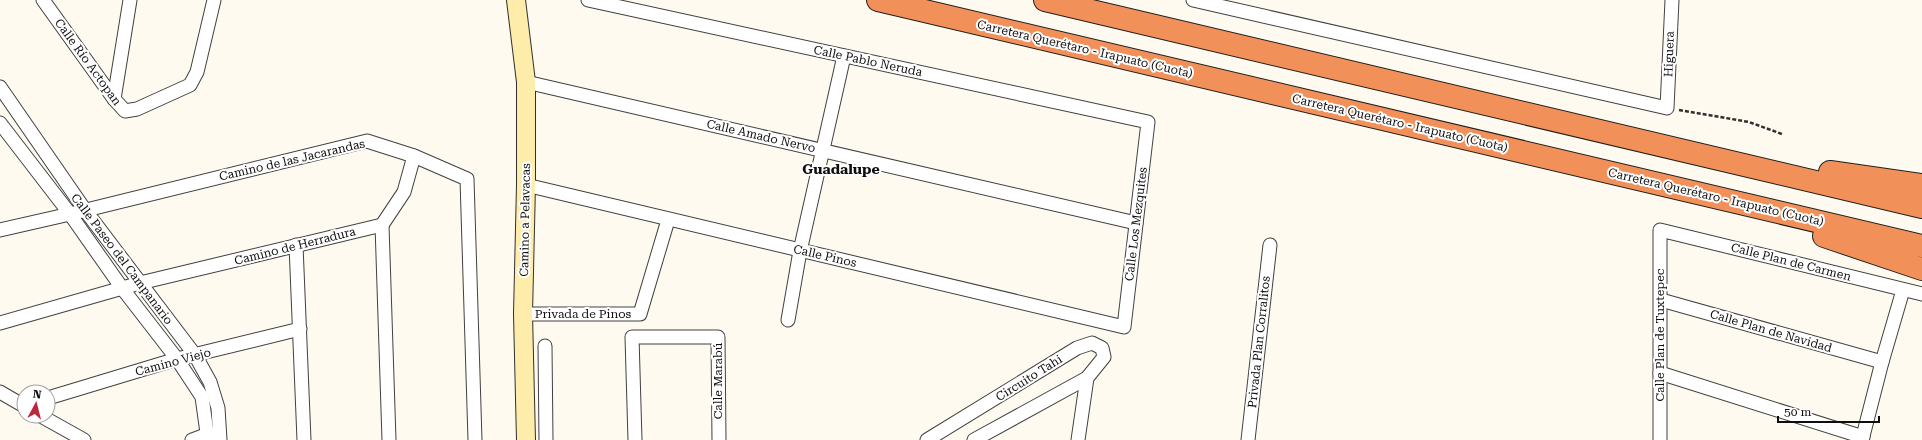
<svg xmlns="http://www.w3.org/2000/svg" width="1922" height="440" font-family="'Roboto Serif',serif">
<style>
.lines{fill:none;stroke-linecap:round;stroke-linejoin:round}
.street-casing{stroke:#414141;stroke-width:15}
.secondary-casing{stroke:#303030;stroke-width:20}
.highway-casing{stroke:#1f1f1f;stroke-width:24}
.path{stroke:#303030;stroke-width:2.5;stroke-dasharray:4 2;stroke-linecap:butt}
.street{stroke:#fff;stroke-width:13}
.secondary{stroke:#feecab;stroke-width:18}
.highway{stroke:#f2905a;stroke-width:22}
.labels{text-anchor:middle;stroke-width:4;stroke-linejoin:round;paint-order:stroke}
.street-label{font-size:12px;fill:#0e0e0e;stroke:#fff}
.quarter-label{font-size:14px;font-weight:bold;fill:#0e0e0e;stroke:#fff}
</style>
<rect width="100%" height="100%" fill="#fffaef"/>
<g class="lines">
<defs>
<g id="street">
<polyline points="43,0 114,99 125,111 137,109 190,85 197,72 214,0"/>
<polyline points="1193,0 1667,108 1672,0"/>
<polyline points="526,82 1136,223"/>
<polyline points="0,87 85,210 195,355 210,382 218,408 220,440"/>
<polyline points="114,99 130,0"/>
<polyline points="0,123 70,214 122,288 177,359 202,397 208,440"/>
<polyline points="526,185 1124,327 1148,122 588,0"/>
<polyline points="382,225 389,440"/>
<polyline points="382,225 404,192 414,156"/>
<polyline points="0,230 70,214 367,141 414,156 467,179 475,440"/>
<polyline points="296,245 304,440"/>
<polyline points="1661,300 1882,362"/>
<polyline points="523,314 640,314 668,220"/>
<polyline points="788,320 800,251 844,56"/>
<polyline points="0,323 140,283 382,225"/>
<polyline points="545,346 546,440"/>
<polyline points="1660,373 1863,437"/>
<polyline points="0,392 24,406"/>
<polyline points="48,398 177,359 300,329"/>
<polyline points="41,416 84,440"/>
<polyline points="192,440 208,434"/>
<polyline points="635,440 632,337 718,337 719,440"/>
<polyline points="927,440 1077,348 1092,343 1102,348 1104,357 1087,378 974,440"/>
<polyline points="1078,440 1087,378"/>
<polyline points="1248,440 1270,245"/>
<polyline points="1660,440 1660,230 1922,294"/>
<polyline points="1862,440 1882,362 1903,290"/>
</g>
<polyline id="secondary" points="516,0 526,82 526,185 523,314 526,440"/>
<g id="highway">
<polyline points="878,0 1922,246"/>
<polyline points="1045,0 1922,207"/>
<polyline points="1830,172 1922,185"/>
<polyline points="1824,236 1922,269"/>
</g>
</defs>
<!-- street casing -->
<use href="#street" class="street-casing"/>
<!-- secondary casing -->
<use href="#secondary" class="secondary-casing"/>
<!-- highway casing -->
<use href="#highway" class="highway-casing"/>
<!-- path -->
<polyline class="path" points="1679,110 1749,122 1782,134"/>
<!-- street -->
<use href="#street" class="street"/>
<!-- secondary -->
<use href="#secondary" class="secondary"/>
<!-- highway -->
<use href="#highway" class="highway"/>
</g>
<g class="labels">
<!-- street labels -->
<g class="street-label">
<text transform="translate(1085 49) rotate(13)" y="4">Carretera Querétaro - Irapuato (Cuota)</text>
<text transform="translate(1669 54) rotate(-88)" y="4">Higuera</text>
<text transform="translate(868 61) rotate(12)" y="4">Calle Pablo Neruda</text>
<text transform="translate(88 62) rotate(54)" y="4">Calle Río Actopan</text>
<text transform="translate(1400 123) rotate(13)" y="4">Carretera Querétaro - Irapuato (Cuota)</text>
<text transform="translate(761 136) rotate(13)" y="4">Calle Amado Nervo</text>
<text transform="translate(292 160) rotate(-13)" y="4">Camino de las Jacarandas</text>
<text transform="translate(1716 197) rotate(13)" y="4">Carretera Querétaro - Irapuato (Cuota)</text>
<text transform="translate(525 220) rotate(-89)" y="4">Camino a Pelavacas</text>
<text transform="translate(1136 224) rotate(-83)" y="4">Calle Los Mezquites</text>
<text transform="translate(295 246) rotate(-14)" y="4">Camino de Herradura</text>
<text transform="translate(825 256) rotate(13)" y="4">Calle Pinos</text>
<text transform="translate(122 259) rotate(53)" y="4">Calle Paseo del Campanario</text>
<text transform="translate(1791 262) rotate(14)" y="4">Calle Plan de Carmen</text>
<text x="583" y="318">Privada de Pinos</text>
<text transform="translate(1771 331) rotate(16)" y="4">Calle Plan de Navidad</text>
<text transform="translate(1660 335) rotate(-90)" y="4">Calle Plan de Tuxtepec</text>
<text transform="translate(1259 342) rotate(-84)" y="4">Privada Plan Corralitos</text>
<text transform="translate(173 362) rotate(-15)" y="4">Camino Viejo</text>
<text transform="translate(1029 378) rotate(-32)" y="4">Circuito Tahi</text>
<text transform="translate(718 381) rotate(-90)" y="4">Calle Marabú</text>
</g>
<!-- quarter labels -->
<g class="quarter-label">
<text x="841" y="174">Guadalupe</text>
</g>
</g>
<!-- north arrow -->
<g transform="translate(36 404) rotate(7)"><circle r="19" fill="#ffffff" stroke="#9f9f9f"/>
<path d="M0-3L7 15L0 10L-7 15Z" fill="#bc273d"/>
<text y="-6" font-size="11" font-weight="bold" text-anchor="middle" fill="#0e0e0e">N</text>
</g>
<!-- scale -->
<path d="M1778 416v6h101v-6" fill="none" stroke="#0e0e0e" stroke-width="2"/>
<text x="1784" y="416" font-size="12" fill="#0e0e0e" stroke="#ffffff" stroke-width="3" paint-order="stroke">50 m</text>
</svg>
